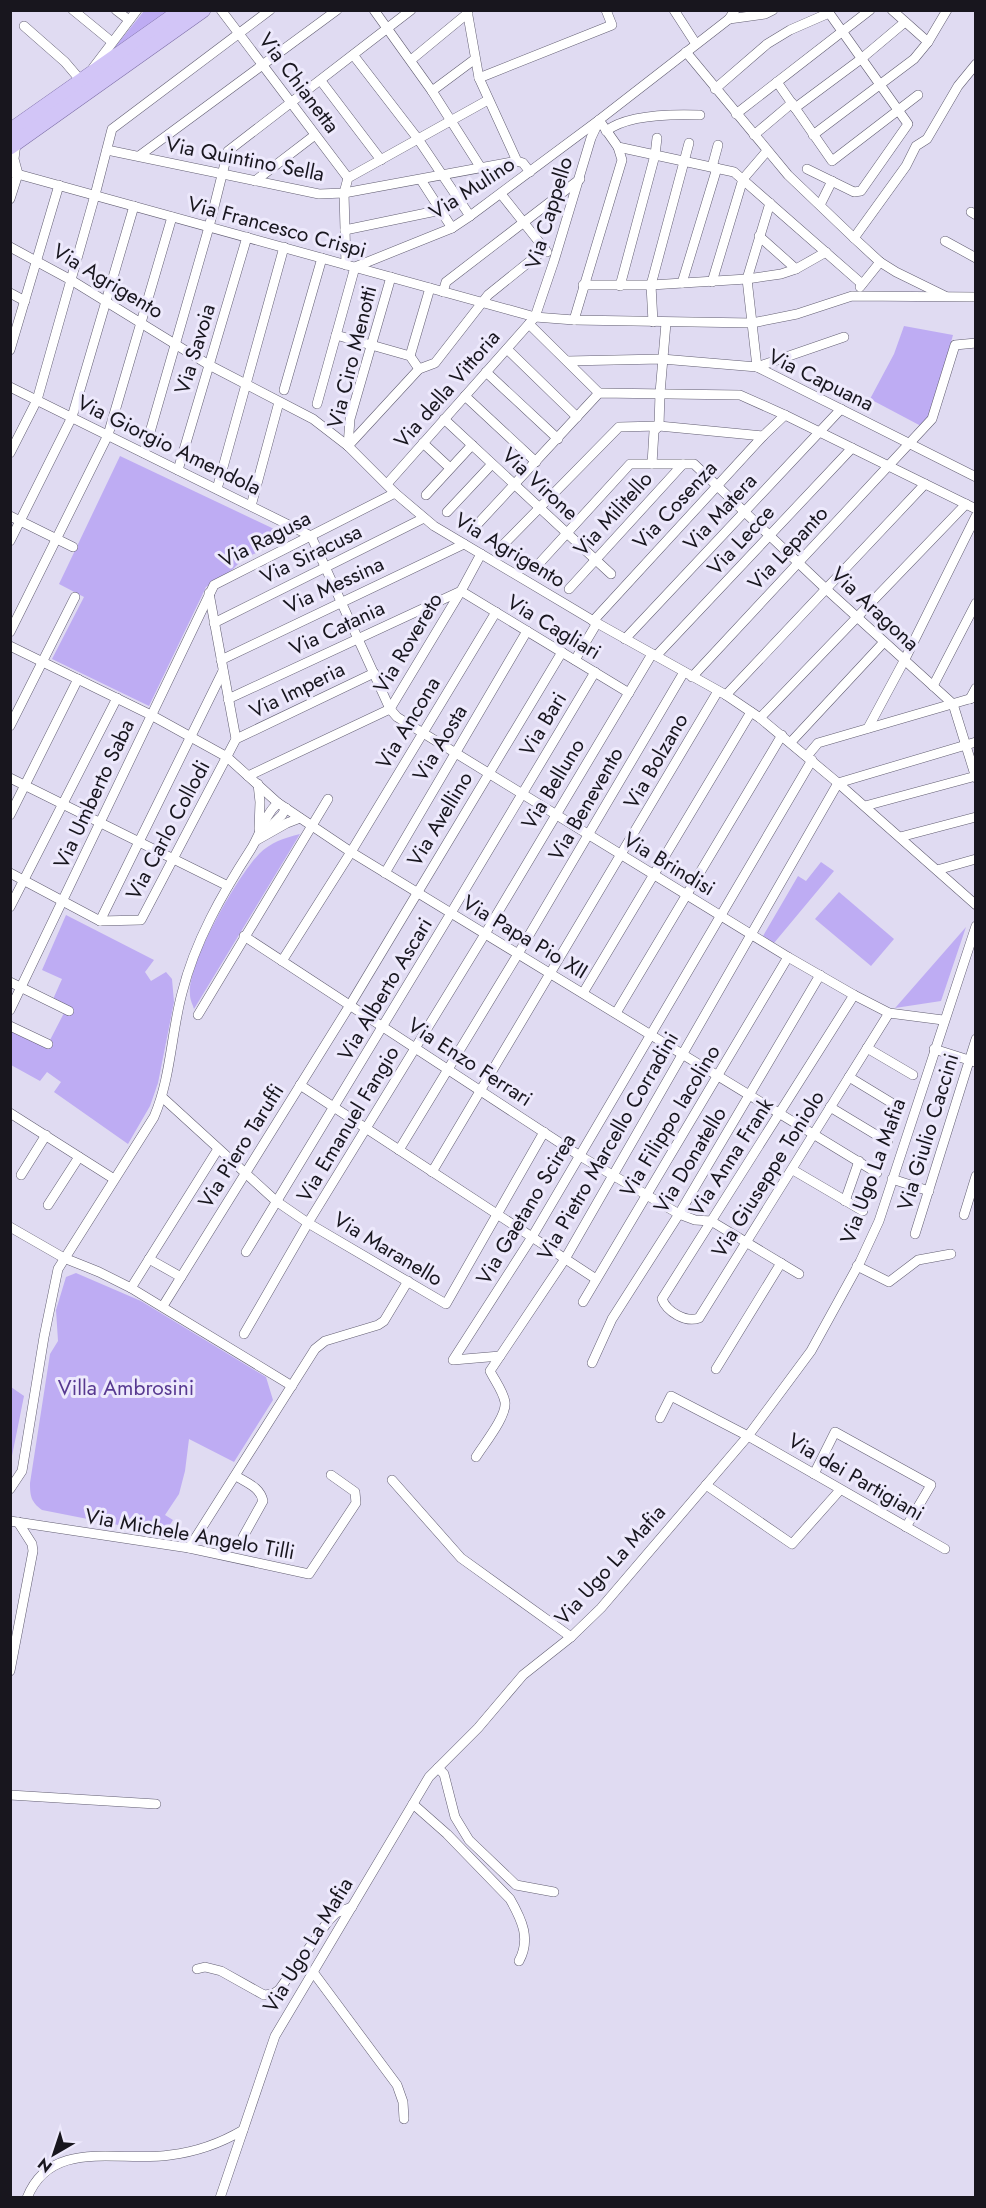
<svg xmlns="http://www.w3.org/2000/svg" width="986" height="2208" font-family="Jost,sans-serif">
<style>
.green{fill:#beacf3}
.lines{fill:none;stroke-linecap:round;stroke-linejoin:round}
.street-casing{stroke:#625e72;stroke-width:10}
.primary-casing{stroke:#7d6ea7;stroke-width:16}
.street{stroke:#fff;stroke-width:9}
.primary{stroke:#d2c5f7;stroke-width:15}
.labels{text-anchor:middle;stroke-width:6;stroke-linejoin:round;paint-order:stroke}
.street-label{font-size:21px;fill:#18161e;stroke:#ede9fc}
.park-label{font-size:21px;fill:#573990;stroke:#ede9fc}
</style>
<rect width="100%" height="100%" fill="#e0dbf2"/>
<!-- green -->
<g class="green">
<polygon points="144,11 181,11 115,58 115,47"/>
<polygon points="904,326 953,335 932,411 921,426 870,399 894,354"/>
<polygon points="120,456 291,537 243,559 232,570 206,587 149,706 52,659 84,597 59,584"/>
<path d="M300,834L194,1009C193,1005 190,1000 190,995C187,964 237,877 259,854C271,842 284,838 300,834Z"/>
<polygon points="821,862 834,871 774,943 763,936 798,876 806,881"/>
<polygon points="839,892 894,939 871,966 815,919"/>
<polygon points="66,915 154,960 145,972 151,981 166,972 172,979 174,1002 158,1083 150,1106 128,1144 54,1092 61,1082 47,1072 40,1081 11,1065 10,1029 48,1044 64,1013 50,1006 62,979 42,970"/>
<polygon points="966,927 941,1001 895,1008 896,1007"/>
<path d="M76,1273L141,1301L266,1377L273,1400L234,1462L189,1439L185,1471L179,1494L165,1515L173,1520L164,1534L42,1510C31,1502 30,1496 30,1483L50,1354L58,1341L56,1310L66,1277Z"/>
<polygon points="11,1387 24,1396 11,1461"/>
</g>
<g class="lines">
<defs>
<g id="street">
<polyline points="73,10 112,42"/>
<polyline points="116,10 129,20"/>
<polyline points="221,10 348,178"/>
<polyline points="374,10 432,91 481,168"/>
<polyline points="467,10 479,78 517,161 523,163 530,172"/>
<polyline points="674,10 696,44"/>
<polyline points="892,10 928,42"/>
<polyline points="729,19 765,14 773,10"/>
<polyline points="24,26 65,62 82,82 84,79"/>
<polyline points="686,52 788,175 854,238 880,262 896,272 945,296"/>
<polyline points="354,56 418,139 470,216"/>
<polyline points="411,60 468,13"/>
<polyline points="93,68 137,10"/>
<polyline points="479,78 612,25 606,10"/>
<polyline points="321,81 381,160"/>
<polyline points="777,82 832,161 918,95"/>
<polyline points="715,89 767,44 790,30 829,13"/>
<polyline points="432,91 475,59"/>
<polyline points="795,108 861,59 905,22"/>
<polyline points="736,114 870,10"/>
<polyline points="599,120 618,147 734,172 862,284"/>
<path d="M606,131C628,114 673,114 700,115"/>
<polyline points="754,135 792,103"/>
<polyline points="813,135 914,59 928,42 947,10"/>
<polyline points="107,150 319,194 344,193 517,161"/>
<polyline points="139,156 337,10"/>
<polyline points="712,167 718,145"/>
<polyline points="807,169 854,192 861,191 908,124 827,10"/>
<polyline points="10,172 535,317 574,320 752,323 797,314 852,296 976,297"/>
<polyline points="421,180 452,228"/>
<polyline points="255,181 315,135"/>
<polyline points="501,194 547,252"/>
<polyline points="10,199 18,174 14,159 16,143"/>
<polyline points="820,205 832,181"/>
<polyline points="971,212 976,215"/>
<polyline points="345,230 441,210"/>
<polyline points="759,236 796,269"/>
<polyline points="854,238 906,166 916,146 927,139 958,86 976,64"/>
<polyline points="945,241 976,258"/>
<polyline points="10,247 71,280 209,365 313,419 348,446 395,493 434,526 597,623 726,695 760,718 838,783 976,905"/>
<polyline points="346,265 344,193 348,178 488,100"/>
<polyline points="712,282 743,179 767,151"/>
<polyline points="682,283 717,168"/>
<polyline points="583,285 651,285 747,279 781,274 796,269 826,252"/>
<polyline points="620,286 655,155 657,138"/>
<polyline points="860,287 880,262"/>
<polyline points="443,292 446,282 580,179"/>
<polyline points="10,293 25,301"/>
<polyline points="574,320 622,160 618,147"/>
<polyline points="653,322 651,285 689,143"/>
<polyline points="529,324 599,393"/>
<polyline points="336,335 410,356 419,369"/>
<polyline points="507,349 577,417"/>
<polyline points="10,350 59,185"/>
<polyline points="410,356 430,288"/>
<polyline points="567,361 662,359 757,367 976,477"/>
<polyline points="757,367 747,279 770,203"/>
<polyline points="757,367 844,337"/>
<polyline points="486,372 558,439"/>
<polyline points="10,387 311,536 390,709 397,717 788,957 854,995 889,1013 943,1020"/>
<polyline points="284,390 322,258"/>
<polyline points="465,396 536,462"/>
<polyline points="317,404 355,267 452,228 470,216 599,120 729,19 735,10"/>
<polyline points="444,419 611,574"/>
<polyline points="423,443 450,468"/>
<polyline points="348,446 419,369 435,363 488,295 545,249"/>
<polyline points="348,446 350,419 391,277"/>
<polyline points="10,453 37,400 95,195 112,129 270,10"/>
<polyline points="144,453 209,227 228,151 411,10"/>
<polyline points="652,464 654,431 659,426 660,393 666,323"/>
<polyline points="178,470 247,237"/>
<polyline points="387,484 535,317 554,261 591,138 598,123"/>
<polyline points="217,489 284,247"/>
<polyline points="426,495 472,445"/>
<polyline points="251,506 279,402"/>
<polyline points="447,512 492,464"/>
<polyline points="10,516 73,547"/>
<polyline points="473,529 599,393 740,395 785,415 976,509"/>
<polyline points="10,541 72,417 134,206"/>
<polyline points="501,547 619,427 659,426 763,436"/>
<polyline points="536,567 630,464 694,464 826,589 953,704 976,778"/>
<polyline points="569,589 683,464"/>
<polyline points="593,621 763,436 785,415"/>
<polyline points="214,623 424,518"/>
<polyline points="10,632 108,435 172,217"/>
<polyline points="625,639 841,409"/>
<polyline points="10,646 151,715 227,757 278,803 351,852 877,1173"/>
<polyline points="656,656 852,448"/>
<polyline points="221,660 464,544"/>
<polyline points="575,660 597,623"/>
<polyline points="692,677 932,419 955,345 976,343"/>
<polyline points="933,686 976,603"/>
<polyline points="726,695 925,484"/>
<polyline points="228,699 461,591 629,693"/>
<polyline points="970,699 976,688"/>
<polyline points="760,718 966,504"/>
<polyline points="10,726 75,597"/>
<polyline points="868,728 904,661 976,516"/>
<polyline points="236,739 374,673"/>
<polyline points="791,742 884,642"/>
<polyline points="807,756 818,743 976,697"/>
<polyline points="248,776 390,709 461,591 481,554"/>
<polyline points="10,778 228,886"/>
<polyline points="258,784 260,802 259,829"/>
<polyline points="865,806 976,776"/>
<polyline points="10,815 78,679"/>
<polyline points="267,830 282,815 286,808"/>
<polyline points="900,837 976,817"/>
<polyline points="257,840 287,823 300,818"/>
<polyline points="937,870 976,859"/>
<polyline points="10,873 100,921 141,920 236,739 209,593"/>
<polyline points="385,873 527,631"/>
<polyline points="10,907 117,698"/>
<polyline points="100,921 223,671"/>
<polyline points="244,936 580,1156 679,1214 695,1220 711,1221 799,1274"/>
<polyline points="282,961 351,852 496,612"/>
<polyline points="10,982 69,1011"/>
<polyline points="583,993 751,712"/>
<path d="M854,995L662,1299C667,1312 686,1323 699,1318L889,1013"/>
<polyline points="10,1010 214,585 395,493"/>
<polyline points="616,1013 782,735"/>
<polyline points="198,1015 328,799"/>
<polyline points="10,1026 48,1044"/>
<polyline points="867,1048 913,1075"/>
<polyline points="934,1049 975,1062"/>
<polyline points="849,1077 900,1108"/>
<polyline points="300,1085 596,1279"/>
<polyline points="162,1097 276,1201 308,1223 446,1304 544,1132"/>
<polyline points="830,1107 888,1142"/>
<polyline points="10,1113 114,1179"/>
<polyline points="399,1150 518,954 684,672"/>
<polyline points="793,1170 863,1211"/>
<polyline points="432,1172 718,691"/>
<polyline points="21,1175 46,1135"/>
<polyline points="892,1179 929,1191"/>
<polyline points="845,1201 859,1161"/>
<polyline points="48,1205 79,1157"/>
<polyline points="964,1215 976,1176"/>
<polyline points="10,1227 64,1258 99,1272 131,1288 292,1386"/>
<polyline points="915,1234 976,1039"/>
<polyline points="246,1252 451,913 595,672"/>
<polyline points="149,1259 181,1277"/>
<polyline points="857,1266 889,1282 918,1260 951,1254"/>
<polyline points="131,1288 218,1149"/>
<polyline points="583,1302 788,957"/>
<polyline points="163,1306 350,1005 562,652"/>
<polyline points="244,1334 308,1223 485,934 652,654"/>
<polyline points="500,1356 453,1360 532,1237 812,760"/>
<polyline points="592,1363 612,1319 679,1214 820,975"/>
<polyline points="716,1369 781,1263"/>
<polyline points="660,1418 671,1396 748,1436 945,1549"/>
<path d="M476,1457C484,1444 507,1416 505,1402C503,1391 495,1381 490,1371L565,1259L838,783L976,742"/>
<polyline points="814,1474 835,1432 931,1485 906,1527"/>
<path d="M236,1476C247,1483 260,1487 263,1501L243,1537"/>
<polyline points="392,1480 461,1558 571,1637"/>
<polyline points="706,1485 792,1544 840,1490"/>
<path d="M10,1489L22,1471L44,1337L58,1269L154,1117C171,1078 171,1034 182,993C195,941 222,894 251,849C260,835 265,814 278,803"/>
<polyline points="10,1521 189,1548 309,1574 356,1503 355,1492 331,1475"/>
<polyline points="189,1548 315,1349 325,1341 378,1325 384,1321 408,1281"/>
<polyline points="10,1671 33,1551 32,1544 18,1522"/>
<polyline points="438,1768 444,1774 455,1817 469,1840 516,1885 554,1892"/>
<polyline points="10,1795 156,1804"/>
<path d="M413,1804L447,1834L510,1899C522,1920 531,1939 519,1961"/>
<polyline points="197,1969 205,1967 221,1971 264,1995 273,1994 279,1990 329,1920 336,1913 352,1907"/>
<polyline points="313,1972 397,2085 403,2102 404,2119"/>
<path d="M27,2198C51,2137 120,2163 170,2155C195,2152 221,2143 243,2130"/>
<polyline points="220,2198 275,2036 429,1777 478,1728 523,1675 571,1637 601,1608 748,1436 811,1351 860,1262 879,1221 976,926"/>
</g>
<g id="primary">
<polyline points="10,131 182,10"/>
<polyline points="10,147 203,10"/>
</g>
</defs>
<!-- street casing -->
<use href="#street" class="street-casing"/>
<!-- primary casing -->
<use href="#primary" class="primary-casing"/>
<!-- street -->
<use href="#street" class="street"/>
<!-- primary -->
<use href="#primary" class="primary"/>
</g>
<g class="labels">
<!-- street labels -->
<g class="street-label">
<text transform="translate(299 83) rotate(53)" y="7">Via Chianetta</text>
<text transform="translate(245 159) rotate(11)" y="7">Via Quintino Sella</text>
<text transform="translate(472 188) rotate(-33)" y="7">Via Mulino</text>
<text transform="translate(549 213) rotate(-73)" y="7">Via Cappello</text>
<text transform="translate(277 227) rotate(15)" y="7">Via Francesco Crispi</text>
<text transform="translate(108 281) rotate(31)" y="7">Via Agrigento</text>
<text transform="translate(195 349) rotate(-73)" y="7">Via Savoia</text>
<text transform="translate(352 357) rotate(-76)" y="7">Via Ciro Menotti</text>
<text transform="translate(821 380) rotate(26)" y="7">Via Capuana</text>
<text transform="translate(447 389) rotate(-49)" y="7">Via della Vittoria</text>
<text transform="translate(169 445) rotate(26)" y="7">Via Giorgio Amendola</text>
<text transform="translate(540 484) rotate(43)" y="7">Via Virone</text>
<text transform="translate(675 505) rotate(-47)" y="7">Via Cosenza</text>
<text transform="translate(720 512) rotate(-47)" y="7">Via Matera</text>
<text transform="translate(613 514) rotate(-48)" y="7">Via Militello</text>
<text transform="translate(265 539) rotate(-27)" y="7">Via Ragusa</text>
<text transform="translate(741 540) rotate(-47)" y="7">Via Lecce</text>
<text transform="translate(788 548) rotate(-47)" y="7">Via Lepanto</text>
<text transform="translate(510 550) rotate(31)" y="7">Via Agrigento</text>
<text transform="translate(311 554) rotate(-26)" y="7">Via Siracusa</text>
<text transform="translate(334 585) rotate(-25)" y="7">Via Messina</text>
<text transform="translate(875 609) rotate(43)" y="7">Via Aragona</text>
<text transform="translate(554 627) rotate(31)" y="7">Via Cagliari</text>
<text transform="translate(337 628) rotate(-25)" y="7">Via Catania</text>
<text transform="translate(408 643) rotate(-59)" y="7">Via Rovereto</text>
<text transform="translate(297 690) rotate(-26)" y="7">Via Imperia</text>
<text transform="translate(408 723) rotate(-59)" y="7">Via Ancona</text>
<text transform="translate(543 724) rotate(-59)" y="7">Via Bari</text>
<text transform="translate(440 743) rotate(-59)" y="7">Via Aosta</text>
<text transform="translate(656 761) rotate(-60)" y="7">Via Bolzano</text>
<text transform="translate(553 784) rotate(-59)" y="7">Via Belluno</text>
<text transform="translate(94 794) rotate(-65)" y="7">Via Umberto Saba</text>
<text transform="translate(586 804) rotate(-60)" y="7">Via Benevento</text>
<text transform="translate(440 819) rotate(-59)" y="7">Via Avellino</text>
<text transform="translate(168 830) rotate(-62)" y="7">Via Carlo Collodi</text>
<text transform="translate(669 864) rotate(31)" y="7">Via Brindisi</text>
<text transform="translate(525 937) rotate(31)" y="7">Via Papa Pio XII</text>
<text transform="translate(385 989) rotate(-59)" y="7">Via Alberto Ascari</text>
<text transform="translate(470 1062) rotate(33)" y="7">Via Enzo Ferrari</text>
<text transform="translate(670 1121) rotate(-59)" y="7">Via Filippo Iacolino</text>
<text transform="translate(348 1124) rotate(-59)" y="7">Via Emanuel Fangio</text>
<text transform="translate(928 1132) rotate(-73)" y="7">Via Giulio Caccini</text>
<text transform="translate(241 1146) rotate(-58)" y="7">Via Piero Taruffi</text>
<text transform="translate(608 1146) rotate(-60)" y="7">Via Pietro Marcello Corradini</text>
<text transform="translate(731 1157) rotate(-57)" y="7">Via Anna Frank</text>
<text transform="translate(690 1160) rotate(-59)" y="7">Via Donatello</text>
<text transform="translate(873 1171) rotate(-70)" y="7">Via Ugo La Mafia</text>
<text transform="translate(768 1174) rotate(-58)" y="7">Via Giuseppe Toniolo</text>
<text transform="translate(526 1209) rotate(-59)" y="7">Via Gaetano Scirea</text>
<text transform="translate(388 1249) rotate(31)" y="7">Via Maranello</text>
<text transform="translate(856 1477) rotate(30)" y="7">Via dei Partigiani</text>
<text transform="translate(190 1534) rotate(10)" y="7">Via Michele Angelo Tilli</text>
<text transform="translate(610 1565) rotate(-48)" y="7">Via Ugo La Mafia</text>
<text transform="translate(308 1945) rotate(-59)" y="7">Via Ugo La Mafia</text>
</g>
<!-- park labels -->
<g class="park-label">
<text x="126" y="1395">Villa Ambrosini</text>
</g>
</g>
<!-- border -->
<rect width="986" height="2208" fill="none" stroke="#18161e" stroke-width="24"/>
<!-- north arrow -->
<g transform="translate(54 2154) rotate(219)" stroke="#ede9fc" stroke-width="4.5" paint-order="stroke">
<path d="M0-4.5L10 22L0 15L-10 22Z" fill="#18161e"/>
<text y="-9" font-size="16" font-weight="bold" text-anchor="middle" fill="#18161e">N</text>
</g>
</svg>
